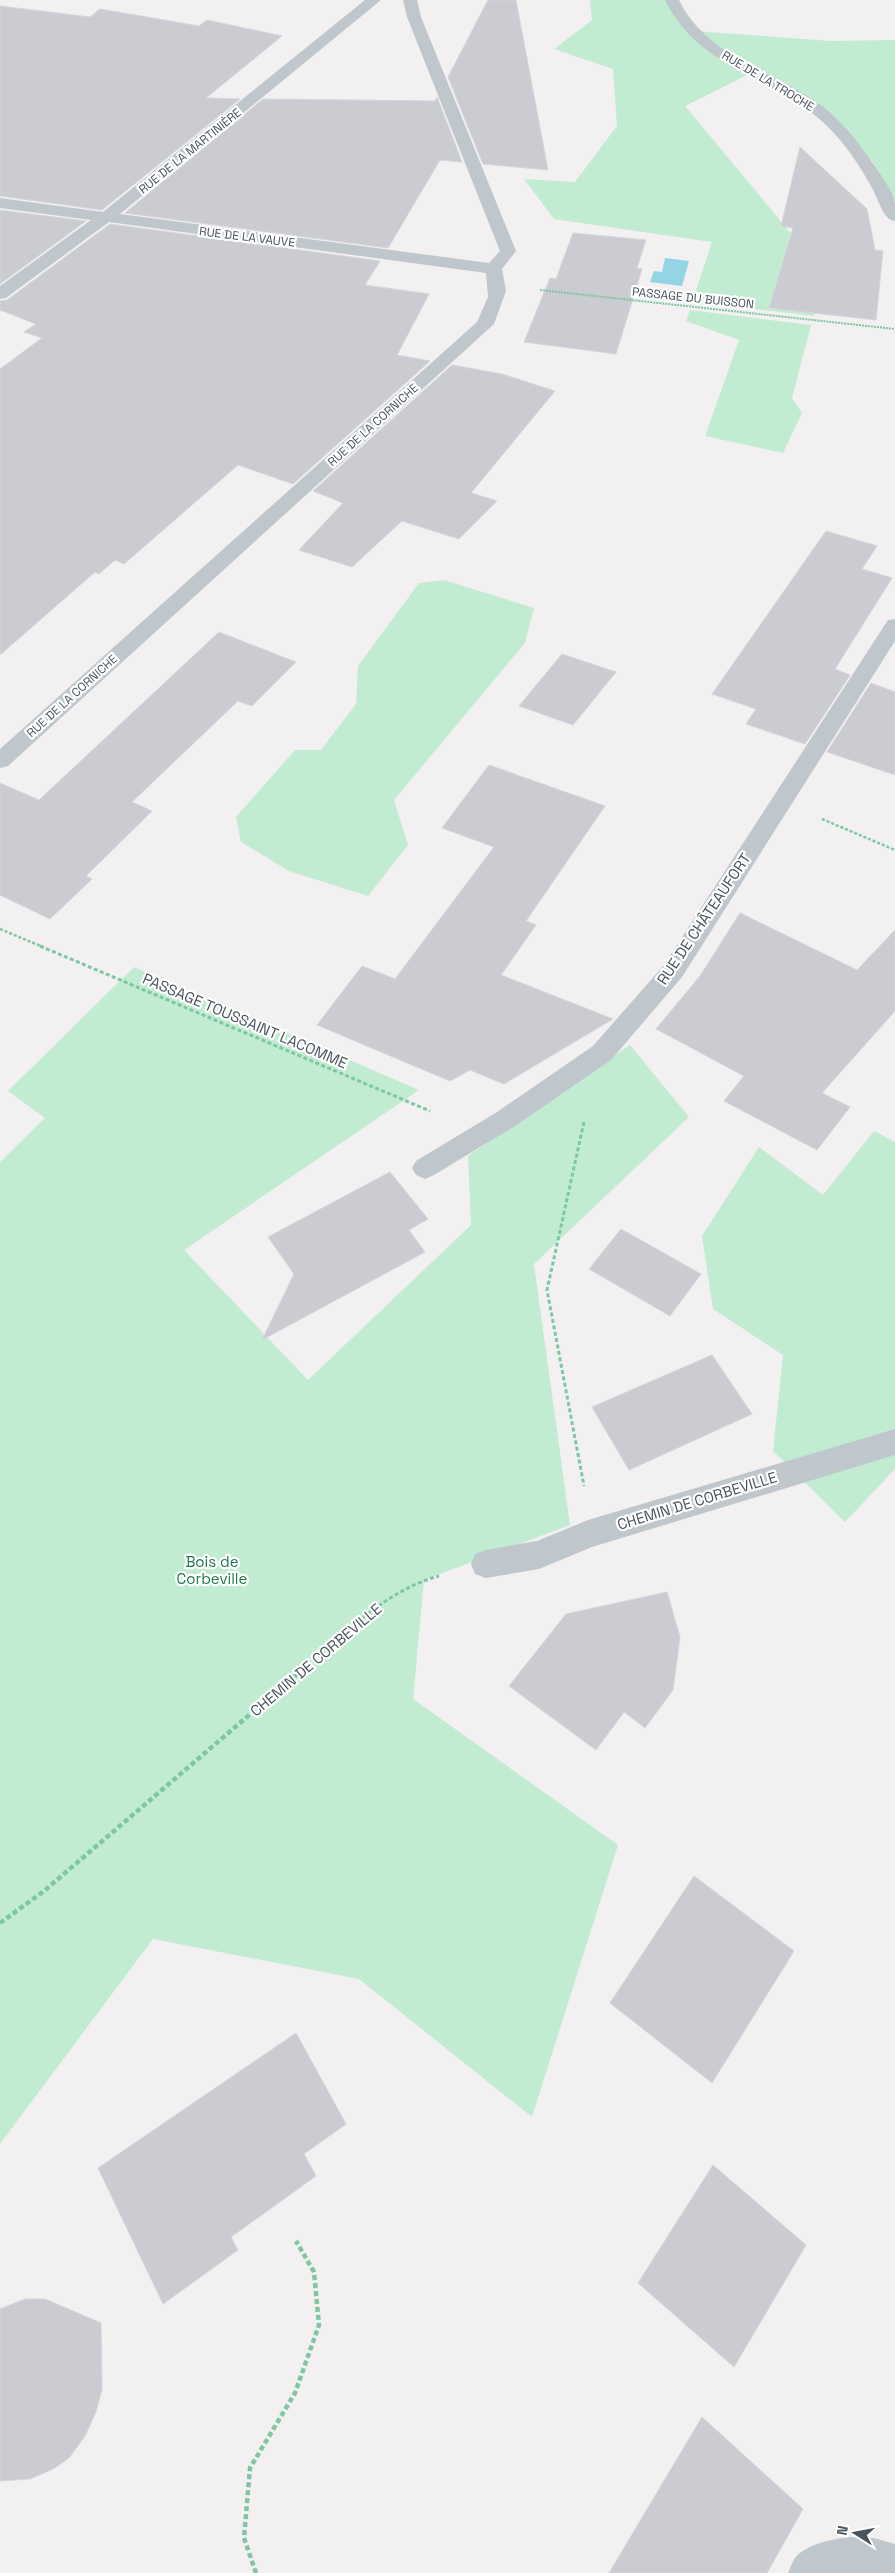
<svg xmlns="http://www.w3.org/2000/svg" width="895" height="2573" font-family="'Space Grotesk',sans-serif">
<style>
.green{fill:#c2ecd2}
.water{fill:#93d5e5}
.building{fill:#caccd2;stroke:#d4d6db}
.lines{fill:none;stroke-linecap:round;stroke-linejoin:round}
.path-far3{stroke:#7dc7a2;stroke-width:2;stroke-dasharray:2 1;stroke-linecap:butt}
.path-far2{stroke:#7dc7a2;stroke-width:2.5;stroke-dasharray:3 2;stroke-linecap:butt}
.path-far1{stroke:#7dc7a2;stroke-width:3;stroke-dasharray:4 2.5;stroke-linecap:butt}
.path{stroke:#7dc7a2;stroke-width:4.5;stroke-dasharray:5 3;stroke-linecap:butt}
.minor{fill:#bfc7cd;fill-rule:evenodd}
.labels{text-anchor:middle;stroke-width:4.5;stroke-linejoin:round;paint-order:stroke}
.far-street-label{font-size:12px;fill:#49535c;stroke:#fff}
.street-label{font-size:15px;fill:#49535c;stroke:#fff}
.park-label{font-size:15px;fill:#1f784a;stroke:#fff}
</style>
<rect width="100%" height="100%" fill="#f2f0f0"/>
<!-- green -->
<g class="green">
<polygon points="590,0 671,0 694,31 831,41 895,40 895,201 871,159 852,146 828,118 757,70 685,106 798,242 816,301 814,316 692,302 712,242 554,219 524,179 575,182 617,126 613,69 554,49 592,20"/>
<polygon points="690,310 811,325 792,398 802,413 783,453 705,436 739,340 686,321"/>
<polygon points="444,580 534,608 525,643 394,800 408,845 368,896 289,871 241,842 236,817 295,750 321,750 356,704 358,666 419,583"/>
<polygon points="134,967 419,1090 184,1250 308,1380 471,1225 468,1156 630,1045 689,1117 534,1264 570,1525 424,1580 413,1699 618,1845 532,2117 359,1979 153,1939 0,2144 0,1162 45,1118 8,1091"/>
<polygon points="874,1131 895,1142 895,1469 845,1522 773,1451 783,1355 713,1309 702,1236 759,1147 823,1195"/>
</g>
<!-- water -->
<polygon class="water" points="665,258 689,261 682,286 650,282 654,271 662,272"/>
<!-- building -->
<g class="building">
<polygon points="488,0 516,0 548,170 483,164 448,77"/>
<polygon points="0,6 90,17 100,9 199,26 207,20 282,36 206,98 240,99 102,210 0,196"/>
<polygon points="437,97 462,162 440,160 388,248 125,213 263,99 435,101"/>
<polygon points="800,147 867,209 875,250 883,251 876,320 769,308 793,228 781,226"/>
<polygon points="0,210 86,221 0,284"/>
<polygon points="110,224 380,261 365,285 429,294 397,355 430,361 293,484 238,465 124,564 115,560 99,574 95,572 0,655 0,369 42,338 24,332 36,324 0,310 0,301 7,300"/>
<polygon points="573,233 646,240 637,268 642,269 616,354 524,342 550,278 556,279"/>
<polygon points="452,365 502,374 555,391 471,493 497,501 459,539 402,521 352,567 299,550 343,503 313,491"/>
<polygon points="826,531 877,546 862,569 892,578 835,669 850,675 805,744 746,724 756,709 712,694"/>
<polygon points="219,632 296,662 252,706 238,701 132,802 152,811 86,876 92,879 50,919 0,895 0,783 39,800"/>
<polygon points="562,654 616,672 573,725 519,706"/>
<polygon points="871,683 895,692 895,775 827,752"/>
<polygon points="489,765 605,806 526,921 536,925 501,975 613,1019 504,1084 470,1070 450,1081 317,1025 362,966 395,979 494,847 442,828"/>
<polygon points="740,913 857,970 895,930 895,1011 822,1093 850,1107 817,1150 724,1101 744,1076 656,1029 700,976"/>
<polygon points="390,1172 428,1219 409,1230 425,1252 262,1340 294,1274 268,1237"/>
<polygon points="621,1229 701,1274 670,1316 589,1269"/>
<polygon points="712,1355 752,1414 629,1470 592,1407"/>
<polygon points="667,1592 680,1637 673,1690 645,1728 624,1712 596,1750 509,1686 566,1614"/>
<polygon points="694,1876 794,1951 712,2083 610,2003"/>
<polygon points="296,2033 346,2124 304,2154 316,2176 231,2237 238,2250 163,2304 98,2168"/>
<polygon points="713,2165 806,2245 734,2367 638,2283"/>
<polygon points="25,2299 45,2299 101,2323 102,2389 96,2412 85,2436 69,2458 53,2469 30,2479 0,2481 0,2309"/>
<polygon points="702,2417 803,2509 767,2573 609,2573"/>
</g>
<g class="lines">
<!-- path-far3 -->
<polyline class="path-far3" points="540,290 895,329"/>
<!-- path-far2 -->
<g class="path-far2">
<polyline points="822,819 895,850"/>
<polyline points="0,929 43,947"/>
</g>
<!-- path-far1 -->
<g class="path-far1">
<polyline points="40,946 430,1111"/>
<polyline points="584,1122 547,1290 584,1486"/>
<path d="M323,1651C358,1621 394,1588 439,1576"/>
</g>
<!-- path -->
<g class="path">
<polyline points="0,1923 44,1891 325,1650"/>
<polyline points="256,2573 244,2538 250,2468 295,2393 319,2325 314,2272 296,2241"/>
</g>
<!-- minor -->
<g class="minor">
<polygon points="365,0 381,0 120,214 489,263 500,251 407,17 403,0 417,0 421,17 516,251 502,269 506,291 494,324 8,766 0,768 0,749 477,322 488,297 486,273 109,222 6,298 0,299 0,286 91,220 0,208 0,198 103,212"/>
<path d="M665,0H679C706,55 767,69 815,101C839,117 858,141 874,165C881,175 892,190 895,202C895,207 895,215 895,221C892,220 890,220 888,218C881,211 877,197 872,188C861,168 848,148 833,132C781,76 701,74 665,0Z"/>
<polygon points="895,619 895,641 682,977 611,1060 515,1126 434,1175 425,1179 416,1175 412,1168 416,1161 497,1112 593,1046 664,965 888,620"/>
<polygon points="895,1429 895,1455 592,1547 539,1569 486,1578 475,1574 471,1564 475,1554 486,1550 537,1541 588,1520"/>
<path d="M850,2537L874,2538L895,2544V2573H788C790,2569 792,2562 795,2558C806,2544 833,2539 850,2537Z"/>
</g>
</g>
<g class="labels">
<!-- far-street labels -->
<g class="far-street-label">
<text transform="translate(768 81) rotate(31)" y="4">RUE DE LA TROCHE</text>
<text transform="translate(190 151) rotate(-39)" y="4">RUE DE LA MARTINIÈRE</text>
<text transform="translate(247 237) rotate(7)" y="4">RUE DE LA VAUVE</text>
<text transform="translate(693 298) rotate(6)" y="4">PASSAGE DU BUISSON</text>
<text transform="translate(373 425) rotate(-42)" y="4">RUE DE LA CORNICHE</text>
<text transform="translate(72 696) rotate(-42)" y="4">RUE DE LA CORNICHE</text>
</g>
<!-- street labels -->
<g class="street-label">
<text transform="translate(704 919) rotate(-56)" y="5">RUE DE CHÂTEAUFORT</text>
<text transform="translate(245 1021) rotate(23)" y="5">PASSAGE TOUSSAINT LACOMME</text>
<text transform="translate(697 1501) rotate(-17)" y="5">CHEMIN DE CORBEVILLE</text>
<text transform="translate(316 1660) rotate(-40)" y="5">CHEMIN DE CORBEVILLE</text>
</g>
<!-- park labels -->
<g class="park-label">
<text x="212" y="1567">Bois de<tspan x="212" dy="17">Corbeville</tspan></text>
</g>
</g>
<!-- north arrow -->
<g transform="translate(855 2533) rotate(281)" stroke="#ffffff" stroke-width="4" paint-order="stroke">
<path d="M0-4L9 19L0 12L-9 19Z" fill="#49535c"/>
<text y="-8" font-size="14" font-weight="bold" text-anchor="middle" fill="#49535c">N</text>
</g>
</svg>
